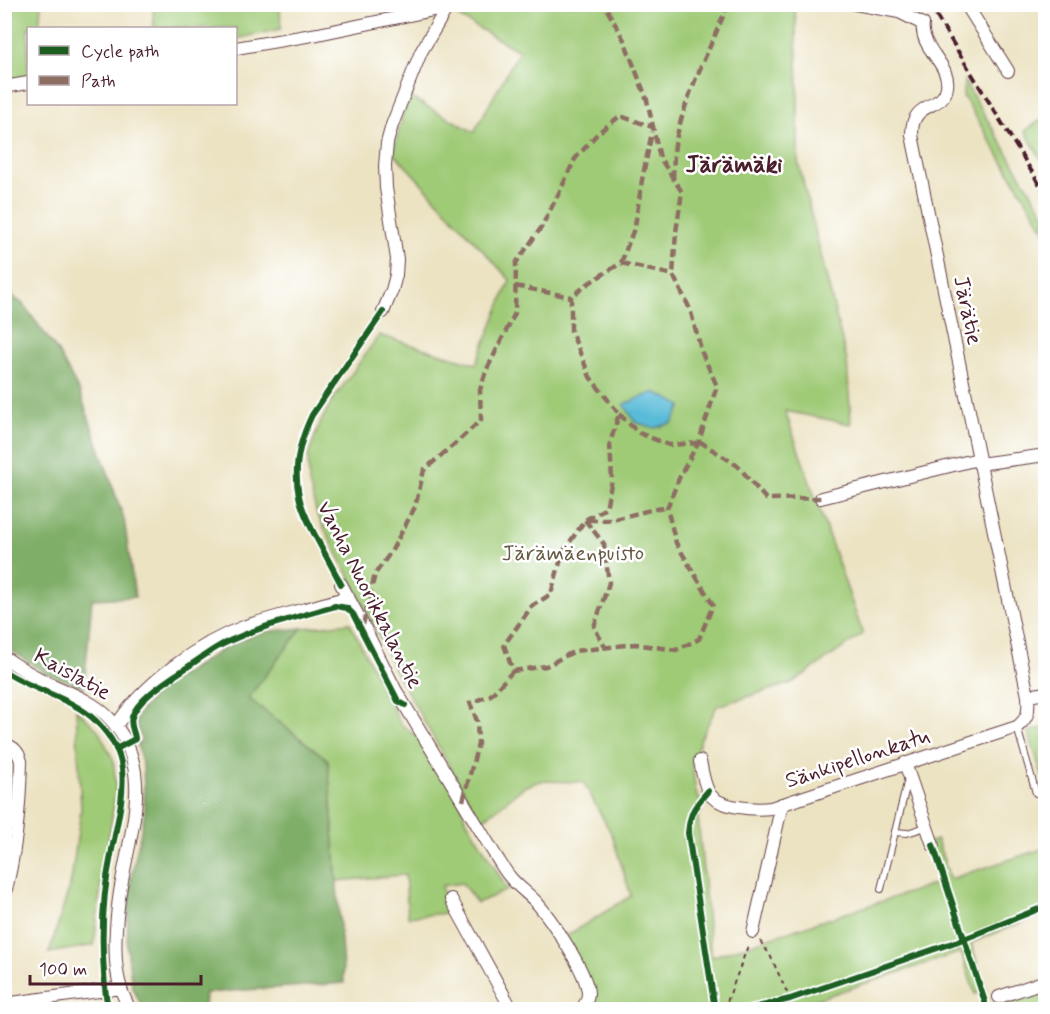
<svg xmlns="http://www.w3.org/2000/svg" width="1050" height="1014" font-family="Mynerve,sans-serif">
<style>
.green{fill:#9fca76;stroke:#747450;stroke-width:1.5}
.forest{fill:#7fae67;stroke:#646649;stroke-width:1.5}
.water{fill:#59bbd8;stroke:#526d82;stroke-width:1.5}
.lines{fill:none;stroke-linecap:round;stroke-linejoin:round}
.service-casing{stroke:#623c42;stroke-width:8}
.minor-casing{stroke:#623c42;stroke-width:14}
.path{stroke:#623c42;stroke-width:2;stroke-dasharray:4.5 4.5;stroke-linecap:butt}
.service{stroke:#fff;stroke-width:6}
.minor{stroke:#fff;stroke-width:12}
.rail{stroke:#4a1f2b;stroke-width:4;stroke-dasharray:9 4.5;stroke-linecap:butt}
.quiet{stroke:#8d6e63;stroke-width:4.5;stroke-dasharray:9 4.5;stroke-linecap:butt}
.cycleway-casing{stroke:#fff;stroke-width:10}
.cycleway{stroke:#1b5e20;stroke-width:6}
.labels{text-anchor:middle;stroke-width:5;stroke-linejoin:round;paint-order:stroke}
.street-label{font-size:22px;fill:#4a1f2b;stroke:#fff}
.park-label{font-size:22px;fill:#685b45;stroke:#fff}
.neighbourhood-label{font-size:24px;font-weight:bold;fill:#4a1f2b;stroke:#fff}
</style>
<rect width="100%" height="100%" fill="#fff"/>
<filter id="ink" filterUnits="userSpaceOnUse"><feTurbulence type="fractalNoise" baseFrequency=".0167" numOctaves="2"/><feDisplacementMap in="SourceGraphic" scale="12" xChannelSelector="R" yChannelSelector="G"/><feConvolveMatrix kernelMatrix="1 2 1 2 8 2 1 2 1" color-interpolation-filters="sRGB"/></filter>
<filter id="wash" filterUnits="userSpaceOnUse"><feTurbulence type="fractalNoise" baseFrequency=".008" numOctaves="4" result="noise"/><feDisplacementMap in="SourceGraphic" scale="24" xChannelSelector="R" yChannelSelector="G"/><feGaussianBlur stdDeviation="1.35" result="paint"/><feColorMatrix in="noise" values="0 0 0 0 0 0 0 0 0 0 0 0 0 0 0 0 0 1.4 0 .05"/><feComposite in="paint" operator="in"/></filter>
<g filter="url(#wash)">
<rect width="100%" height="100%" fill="#ece3c3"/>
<!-- green -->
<g class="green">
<polygon points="5,4 41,5 39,28 28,28 28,77 5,81"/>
<polygon points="153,5 280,5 281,29 236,39 236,28 154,28"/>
<polygon points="457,5 795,5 798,88 798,161 847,361 851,424 785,411 863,634 792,683 717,706 701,738 692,764 696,793 703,805 698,817 711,957 938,883 926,843 937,840 950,879 1045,848 1045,913 971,943 986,990 975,994 961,952 802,1004 803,1009 790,1009 789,1008 786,1010 600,1009 566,936 631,896 612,835 583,782 540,781 524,787 481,821 394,669 359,595 317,515 309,483 308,456 318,428 330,404 379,335 476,364 510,280 393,152 408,96 474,132 519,51 452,13"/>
<polygon points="964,81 1045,215 1045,231 963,96"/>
<polygon points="1045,117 1045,166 1025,131"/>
<polygon points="350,623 400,723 434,751 462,806 464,816 508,890 477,903 462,883 442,886 446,913 408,917 405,875 337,881 328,760 248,698 302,628"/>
<polygon points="76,709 98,730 113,759 116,786 112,818 102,875 94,945 49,953 71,882 81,809"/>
<polygon points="1045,727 1046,727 1045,785 1028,732"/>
<polygon points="1041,989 1045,1003 1045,1009 983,1009"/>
</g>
<!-- forest -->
<g class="forest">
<polygon points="5,291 23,304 58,352 80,393 124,519 135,597 92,599 84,687 45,673 5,646"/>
<polygon points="302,628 248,698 328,760 344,983 205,993 204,1009 143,1009 132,986 127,947 128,909 131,879 145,812 143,767 137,744 142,741 135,721 141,710 164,686 231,644 263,632"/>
</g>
<!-- water -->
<polygon class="water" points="655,392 682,406 672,423 655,428 635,422 624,404"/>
</g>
<g filter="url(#ink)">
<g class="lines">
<defs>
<g id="service">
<polyline points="1017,727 1036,793"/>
<polyline points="895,832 907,833 926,827"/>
<polyline points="881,889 908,779"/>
</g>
<g id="minor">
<polyline points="966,4 1008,71"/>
<polyline points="236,48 318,34 448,7"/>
<polyline points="4,87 28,83"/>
<polyline points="383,312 392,290 396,275 397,259 386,188 385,166 387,143 392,125 421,52 449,4"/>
<polyline points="979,464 1046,455"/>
<polyline points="821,498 978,459"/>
<path d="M341,584L363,625L395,689L497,858C501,864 505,871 510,877C518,887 529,894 537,903C551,919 587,972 588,993C588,999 585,1005 581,1010"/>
<path d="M4,657C18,667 32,675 48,683C68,692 95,702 110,719C160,773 124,845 118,907C115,932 113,964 121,989C123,996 127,1003 130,1010"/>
<polyline points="1028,696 1046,693"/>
<path d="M116,726C143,684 199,643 246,626C280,615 315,607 348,597"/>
<path d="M4,744C14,747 18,751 21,761C20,807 16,853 4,897"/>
<path d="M700,761C702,772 704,784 709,793C718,808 755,810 771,808L1017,727C1029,717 1029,711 1028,696L912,135C911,99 944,111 947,87C951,64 919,48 923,24L899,12L855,4"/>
<polyline points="905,763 933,845"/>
<polyline points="451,899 512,1010"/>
<polyline points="753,932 782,804"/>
<polyline points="999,997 1046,981"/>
<polyline points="4,1004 121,988"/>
</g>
</defs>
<!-- service casing -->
<use href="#service" class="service-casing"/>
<!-- minor casing -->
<use href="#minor" class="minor-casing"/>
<!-- path -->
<g class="path">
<polyline points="928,13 939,4"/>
<polyline points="760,941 770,955 790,999"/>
<polyline points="724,1010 749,943"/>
</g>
<!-- service -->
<use href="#service" class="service"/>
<!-- minor -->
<use href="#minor" class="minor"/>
<!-- rail -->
<polyline class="rail" points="929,4 1046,195"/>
<!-- quiet -->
<g class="quiet">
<path d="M673,178C674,166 673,152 676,140C686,92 710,50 728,4"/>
<polyline points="621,263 673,275"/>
<polyline points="515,286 571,297"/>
<polyline points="619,414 639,433 669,445 698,443"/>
<polyline points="699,441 738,466 766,499 821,498"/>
<polyline points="585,520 604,544 609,583 594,627 605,647"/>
<polyline points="588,520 611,520 654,509 667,508"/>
<polyline points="363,625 375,574 391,552 415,507 424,470 457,442 481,420 480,390 486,371 515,313 516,263 541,228 560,191 575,159 598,133 620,116 653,127"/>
<polyline points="513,671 546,666 575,651 635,644 676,650 699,639 713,605 676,543 667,508 680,476 699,441 717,386 702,353 690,309 673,275 676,232 682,192 660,158 647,100 624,40 604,4"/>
<polyline points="463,801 478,744 477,721 470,703 491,695 513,671 504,645 532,606 551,594 563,552 585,520 606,508 612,480 610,443 619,414 590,377 571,331 571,297 589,283 621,263 635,226 642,180 652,132"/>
</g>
<defs>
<g id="cycleway">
<path d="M341,584C333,569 325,554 317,539C310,526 302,511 299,496C293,469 300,440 312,415L383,312"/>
<path d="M4,671C33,691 71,697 96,721C109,734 120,750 122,769C125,797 116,827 111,855C103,893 101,934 104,973C105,986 105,998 109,1010"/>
<path d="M116,749L135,739C135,732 129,725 132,717C137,701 161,685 174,676C190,666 205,654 221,645C257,627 297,617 335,606L347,608L353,614L398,701L405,705"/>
<path d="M708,791C694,807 690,812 688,833L715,1010"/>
<polyline points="933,845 985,1002"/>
<polyline points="745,1010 790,999 964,939 1046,906"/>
</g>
</defs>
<!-- cycleway casing -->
<use href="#cycleway" class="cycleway-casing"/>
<!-- cycleway -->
<use href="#cycleway" class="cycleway"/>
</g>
</g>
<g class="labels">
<!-- street labels -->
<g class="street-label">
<text transform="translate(969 310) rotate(78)" y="8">Järätie</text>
<text transform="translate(371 594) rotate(63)" y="8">Vanha Nuorikkalantie</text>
<text transform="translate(73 673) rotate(29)" y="8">Kaislatie</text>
<text transform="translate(857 757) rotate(-18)" y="8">Sänkipellonkatu</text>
</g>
<!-- park labels -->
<g class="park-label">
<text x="573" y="560">Järämäenpuisto</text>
</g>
<!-- neighbourhood labels -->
<g class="neighbourhood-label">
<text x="734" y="172">Järämäki</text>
</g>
</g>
<!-- margin -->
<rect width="1050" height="1014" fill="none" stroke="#fff" stroke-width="24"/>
<!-- legend -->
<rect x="27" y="27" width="210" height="78" fill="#ffffff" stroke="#b7a5aa" stroke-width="1.5"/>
<rect x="39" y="46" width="30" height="9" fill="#1b5e20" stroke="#b7a5aa" stroke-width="1.5"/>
<text x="81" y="57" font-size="18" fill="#4a1f2b">Cycle path</text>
<rect x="39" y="76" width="30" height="9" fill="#8d6e63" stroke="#b7a5aa" stroke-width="1.5"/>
<text x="81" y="87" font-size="18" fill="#4a1f2b">Path</text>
<!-- scale -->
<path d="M30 975v9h171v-9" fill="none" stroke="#4a1f2b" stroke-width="3"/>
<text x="39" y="975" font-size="18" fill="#4a1f2b" stroke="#ffffff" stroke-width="4.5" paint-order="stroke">100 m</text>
</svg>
